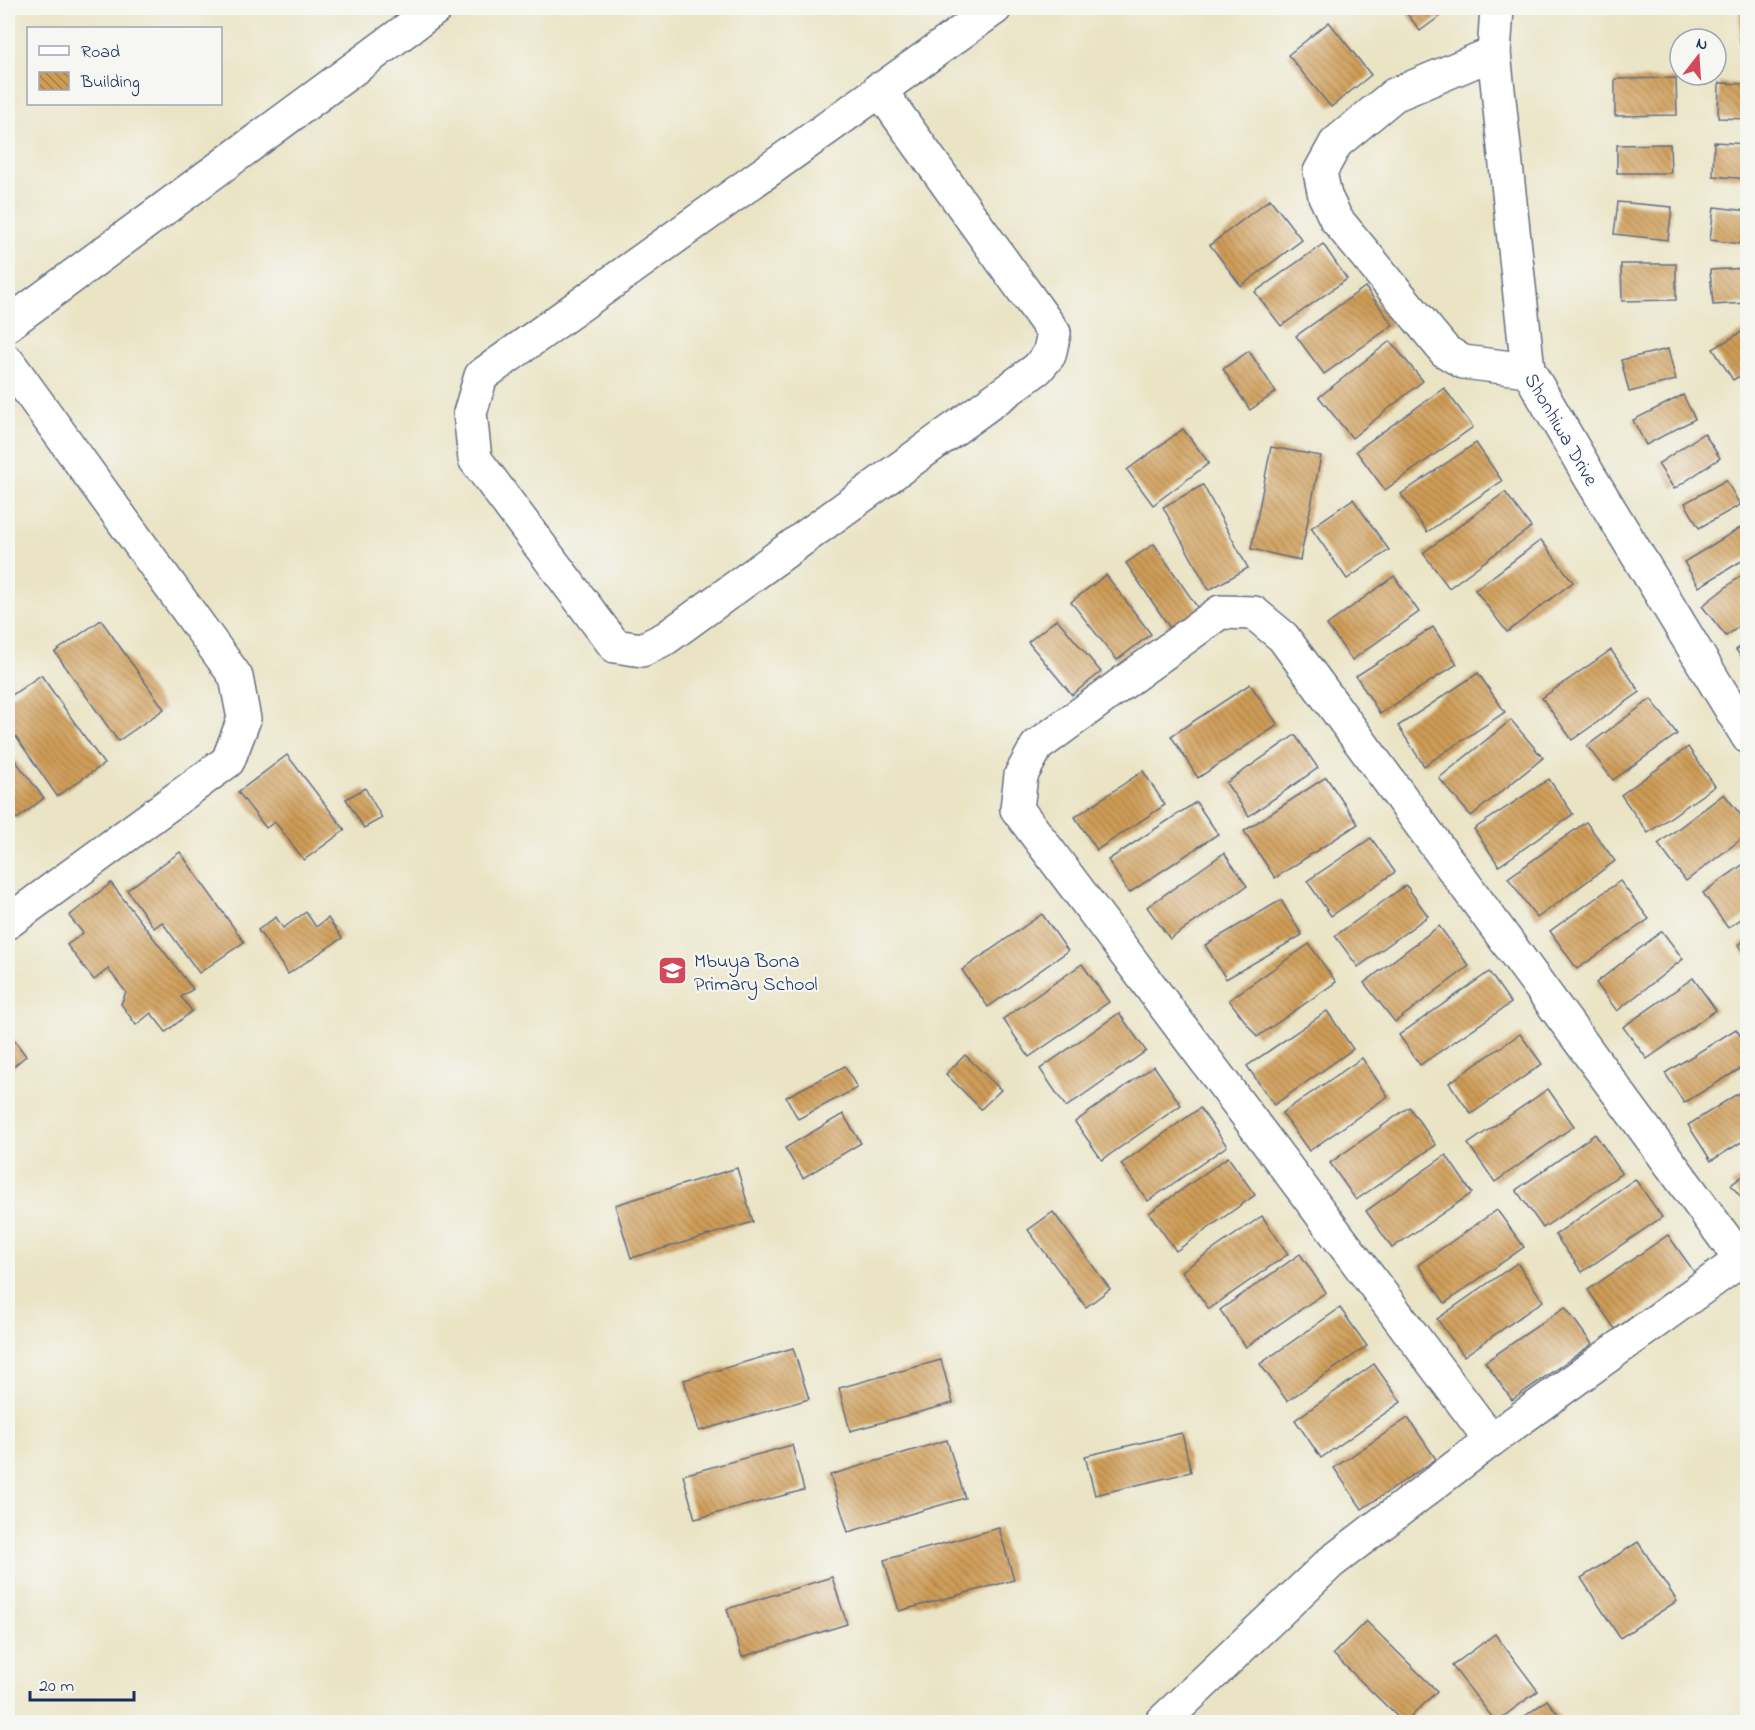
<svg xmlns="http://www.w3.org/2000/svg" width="1755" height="1730" font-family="'Indie Flower',sans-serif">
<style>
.building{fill:url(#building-back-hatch)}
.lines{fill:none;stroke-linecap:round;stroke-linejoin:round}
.minor-casing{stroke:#636e82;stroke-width:36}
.minor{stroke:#fff;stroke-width:33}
.labels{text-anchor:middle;stroke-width:4.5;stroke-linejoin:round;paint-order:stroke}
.street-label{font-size:20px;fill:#1b2f5e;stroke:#f6f6f2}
.poi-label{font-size:20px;fill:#1b2f5e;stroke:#f6f6f2;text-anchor:start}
</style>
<defs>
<pattern id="building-back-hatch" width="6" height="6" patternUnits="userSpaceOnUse" patternTransform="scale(1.5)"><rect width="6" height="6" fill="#cf9c56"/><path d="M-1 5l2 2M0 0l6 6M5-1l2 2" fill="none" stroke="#a7804a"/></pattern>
</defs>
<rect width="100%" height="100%" fill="#f6f6f2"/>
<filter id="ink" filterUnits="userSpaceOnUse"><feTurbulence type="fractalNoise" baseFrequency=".0167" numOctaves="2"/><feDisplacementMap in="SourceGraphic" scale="12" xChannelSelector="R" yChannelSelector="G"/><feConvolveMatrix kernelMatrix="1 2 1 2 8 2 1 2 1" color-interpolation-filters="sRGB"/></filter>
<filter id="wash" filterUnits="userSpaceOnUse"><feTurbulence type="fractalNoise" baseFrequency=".008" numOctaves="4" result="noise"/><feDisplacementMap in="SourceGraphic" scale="24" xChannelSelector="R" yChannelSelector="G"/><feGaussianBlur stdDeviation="1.35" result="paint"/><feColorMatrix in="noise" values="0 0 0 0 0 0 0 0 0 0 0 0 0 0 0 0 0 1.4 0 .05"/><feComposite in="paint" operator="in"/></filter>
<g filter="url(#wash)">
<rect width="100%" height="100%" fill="#eae4c5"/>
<g id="blocks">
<!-- building -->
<g class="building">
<polygon points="1403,8 1451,8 1420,31"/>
<polygon points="1739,11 1748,11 1748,42 1740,42"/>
<polygon points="1329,22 1371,75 1331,107 1288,55"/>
<polygon points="1676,78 1677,115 1615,116 1615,79"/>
<polygon points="1719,83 1748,84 1748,119 1718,118"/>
<polygon points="1714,142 1748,144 1748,179 1713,176"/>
<polygon points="1670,144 1671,173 1617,173 1617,145"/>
<polygon points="1270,199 1302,240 1241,286 1210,245"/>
<polygon points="1618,202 1672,207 1668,240 1614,234"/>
<polygon points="1714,207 1748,211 1748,245 1710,240"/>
<polygon points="1323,244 1347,279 1281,326 1255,292"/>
<polygon points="1621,264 1676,264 1676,300 1622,301"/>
<polygon points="1748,268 1748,303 1713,305 1710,270"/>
<polygon points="1365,287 1393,325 1324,374 1296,336"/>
<polygon points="1748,328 1748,371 1733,380 1713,349"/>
<polygon points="1390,341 1423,381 1352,438 1319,397"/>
<polygon points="1668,349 1676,380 1629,392 1621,360"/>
<polygon points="1249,351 1276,392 1250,410 1223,369"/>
<polygon points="1444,388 1473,427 1385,490 1356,451"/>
<polygon points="1683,395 1695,419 1646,445 1633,420"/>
<polygon points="1183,429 1209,463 1153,505 1127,470"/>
<polygon points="1704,433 1720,458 1674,489 1658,464"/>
<polygon points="1476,443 1502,481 1427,532 1401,494"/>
<polygon points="1271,447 1321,456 1300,560 1251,549"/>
<polygon points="1726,480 1740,505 1699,528 1685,503"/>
<polygon points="1203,485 1248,568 1209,590 1163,507"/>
<polygon points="1505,492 1531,527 1449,588 1423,553"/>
<polygon points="1353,499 1389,550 1347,579 1311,528"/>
<polygon points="1748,523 1748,557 1699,587 1684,562"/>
<polygon points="1541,540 1573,582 1507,632 1475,590"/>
<polygon points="1154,544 1202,614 1174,634 1126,563"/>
<polygon points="1748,570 1748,620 1726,636 1702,606"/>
<polygon points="1106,575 1151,634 1117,660 1071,602"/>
<polygon points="1394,576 1419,612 1352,660 1327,625"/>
<polygon points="1057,619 1101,672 1072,695 1028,642"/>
<polygon points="101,620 164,709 118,741 55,652"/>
<polygon points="1433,627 1457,664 1380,714 1356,676"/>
<polygon points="1748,641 1748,665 1736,650"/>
<polygon points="1611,650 1640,692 1572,740 1542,698"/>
<polygon points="1478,673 1505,712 1424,766 1398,726"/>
<polygon points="41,675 104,764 57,796 8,725 8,698"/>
<polygon points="1250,684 1278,725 1198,778 1171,736"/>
<polygon points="1651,699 1677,734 1613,780 1587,746"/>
<polygon points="1511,720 1543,758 1471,816 1439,778"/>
<polygon points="1295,735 1318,768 1249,816 1226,783"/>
<polygon points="1688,747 1715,786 1648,833 1621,795"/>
<polygon points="8,751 44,798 17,819 8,807"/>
<polygon points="287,755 345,830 304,860 275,822 266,828 238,792"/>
<polygon points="1143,771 1165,805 1097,850 1075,817"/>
<polygon points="1326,777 1358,824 1275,878 1244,831"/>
<polygon points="1549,779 1573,814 1499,866 1474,829"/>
<polygon points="365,788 382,818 364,828 346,799"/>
<polygon points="1724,794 1748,824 1748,834 1686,881 1658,844"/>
<polygon points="1196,802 1218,834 1129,893 1108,860"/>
<polygon points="1586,822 1615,861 1537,918 1508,878"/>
<polygon points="1371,838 1395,872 1331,916 1307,881"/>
<polygon points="180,852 244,942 199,973 162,922 154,928 127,890"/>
<polygon points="1224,853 1247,886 1170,939 1147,907"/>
<polygon points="1748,861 1748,914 1728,928 1703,893"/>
<polygon points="1620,881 1649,919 1577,969 1550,931"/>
<polygon points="111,883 193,989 181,997 192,1011 166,1032 151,1013 136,1025 121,1004 126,992 108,969 94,980 67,945 83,933 69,916"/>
<polygon points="1406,885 1428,916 1358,967 1335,936"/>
<polygon points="1281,900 1302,935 1226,979 1205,945"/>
<polygon points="306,912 316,927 328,918 342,938 288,974 258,930 276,917 283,928"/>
<polygon points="1042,914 1068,951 988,1007 962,970"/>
<polygon points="1439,926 1469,966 1395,1022 1364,983"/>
<polygon points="1662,931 1683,959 1617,1011 1596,983"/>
<polygon points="1748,939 1748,958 1738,945"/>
<polygon points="1309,944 1336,982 1257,1037 1229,1000"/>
<polygon points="1082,964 1109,1002 1029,1057 1003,1019"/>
<polygon points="1489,972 1511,1003 1420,1065 1399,1035"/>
<polygon points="1693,978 1716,1010 1647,1059 1623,1027"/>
<polygon points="1327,1011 1353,1049 1274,1105 1247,1066"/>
<polygon points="1119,1013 1146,1051 1066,1107 1040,1069"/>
<polygon points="1736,1029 1748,1048 1748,1064 1684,1103 1665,1073"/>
<polygon points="8,1032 26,1056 8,1071"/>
<polygon points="1520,1034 1542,1064 1471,1114 1449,1083"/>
<polygon points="965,1055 1001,1090 981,1109 946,1074"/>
<polygon points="1362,1058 1388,1096 1309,1151 1282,1113"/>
<polygon points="845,1066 857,1088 798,1119 786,1097"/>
<polygon points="1154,1066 1181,1105 1102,1160 1075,1122"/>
<polygon points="1748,1087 1748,1138 1711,1161 1688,1125"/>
<polygon points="1548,1089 1574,1126 1495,1182 1468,1144"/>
<polygon points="1409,1107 1436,1145 1356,1200 1330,1163"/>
<polygon points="1200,1108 1227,1146 1148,1201 1121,1164"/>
<polygon points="843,1114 861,1143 803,1178 785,1148"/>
<polygon points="1595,1134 1622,1173 1543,1228 1516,1190"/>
<polygon points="1446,1155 1472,1193 1392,1248 1366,1211"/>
<polygon points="1228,1157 1255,1195 1176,1251 1149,1213"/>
<polygon points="737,1168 753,1222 631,1258 615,1205"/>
<polygon points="1748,1172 1748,1206 1731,1185"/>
<polygon points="1635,1179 1662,1217 1582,1272 1555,1235"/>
<polygon points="1497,1210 1524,1247 1445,1303 1418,1265"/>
<polygon points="1053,1212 1110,1289 1086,1307 1028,1230"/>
<polygon points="1262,1216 1288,1254 1209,1309 1182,1271"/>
<polygon points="1668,1235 1695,1273 1615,1329 1588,1290"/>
<polygon points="1300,1254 1326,1292 1246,1347 1220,1310"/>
<polygon points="1517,1263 1543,1301 1464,1356 1437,1319"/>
<polygon points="1565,1307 1592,1344 1512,1400 1485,1362"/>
<polygon points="1340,1308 1367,1346 1287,1401 1260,1364"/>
<polygon points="793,1348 809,1399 699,1431 684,1380"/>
<polygon points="941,1360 953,1403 850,1431 839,1388"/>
<polygon points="1374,1364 1401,1402 1321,1458 1295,1420"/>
<polygon points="1408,1418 1436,1459 1362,1509 1334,1468"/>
<polygon points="1182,1433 1191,1472 1095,1495 1085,1456"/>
<polygon points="947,1440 965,1498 848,1532 830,1475"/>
<polygon points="792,1445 804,1490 695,1519 683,1475"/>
<polygon points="999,1528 1014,1580 899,1611 884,1560"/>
<polygon points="1638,1542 1677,1601 1620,1638 1581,1578"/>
<polygon points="832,1577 847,1624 742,1657 727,1609"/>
<polygon points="1366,1621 1437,1691 1406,1722 1403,1722 1333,1654"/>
<polygon points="1495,1634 1538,1691 1496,1722 1452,1666"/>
<polygon points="1547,1700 1564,1722 1517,1722"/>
</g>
</g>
</g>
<g filter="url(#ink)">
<use href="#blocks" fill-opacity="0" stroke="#636e82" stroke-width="1.5"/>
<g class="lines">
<defs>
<g id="minor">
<path id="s1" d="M1497,8L1494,53L1528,370L1590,477L1748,737"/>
<polyline points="1494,53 1394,95 1336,143 1320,172 1325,196 1336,219 1445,351 1463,362 1528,370"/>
<polyline points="879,89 1054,333 1049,355 1037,369 666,638 642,650 615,646 475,459 470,413 481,376 995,8"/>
<polyline points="8,324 436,8"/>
<polyline points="8,362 236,677 244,719 228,761 8,922"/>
<polyline points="1491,1440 1017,809 1021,775 1037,746 1220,612 1254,613 1283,637 1741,1260"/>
<polyline points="1162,1722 1330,1563 1491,1440 1748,1255"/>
</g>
</defs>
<!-- minor casing -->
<use href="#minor" class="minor-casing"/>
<!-- minor -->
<use href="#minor" class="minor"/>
</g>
</g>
<!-- icons -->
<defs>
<symbol id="school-square" viewBox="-11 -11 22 22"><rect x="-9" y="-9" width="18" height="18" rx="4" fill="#d1495b" stroke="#f6f6f2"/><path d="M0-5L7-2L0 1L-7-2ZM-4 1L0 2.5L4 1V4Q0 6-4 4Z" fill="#fff"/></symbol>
</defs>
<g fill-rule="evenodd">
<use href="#school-square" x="656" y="954" width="33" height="33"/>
</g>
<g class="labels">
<!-- street labels -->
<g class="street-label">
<text dy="7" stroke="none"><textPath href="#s1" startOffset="432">Shonhiwa Drive</textPath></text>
</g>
<!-- poi labels -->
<g class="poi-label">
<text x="694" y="967">Mbuya Bona<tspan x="694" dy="23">Primary School</tspan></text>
</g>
</g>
<!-- margin -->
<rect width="1755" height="1730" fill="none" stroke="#f6f6f2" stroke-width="30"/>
<!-- legend -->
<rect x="27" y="27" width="195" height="78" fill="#f6f6f2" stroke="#9ea6b7" stroke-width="1.5"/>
<rect x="39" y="46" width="30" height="9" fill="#ffffff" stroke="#9ea6b7" stroke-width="1.5"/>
<text x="81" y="57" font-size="18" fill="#1b2f5e">Road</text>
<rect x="39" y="72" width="30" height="18" fill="url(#building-back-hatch)" stroke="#9ea6b7" stroke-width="1.5"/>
<text x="81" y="87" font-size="18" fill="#1b2f5e">Building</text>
<!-- north arrow -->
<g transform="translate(1698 57) rotate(17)"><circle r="28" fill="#f6f6f2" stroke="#9ea6b7" stroke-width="1.5"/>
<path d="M0-4.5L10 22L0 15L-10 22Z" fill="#d1495b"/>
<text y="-9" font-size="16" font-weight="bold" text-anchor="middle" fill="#1b2f5e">N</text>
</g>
<!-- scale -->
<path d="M30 1691v9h104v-9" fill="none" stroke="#1b2f5e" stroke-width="3"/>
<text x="39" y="1691" font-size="18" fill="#1b2f5e" stroke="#f6f6f2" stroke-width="4.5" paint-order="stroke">20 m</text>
</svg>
